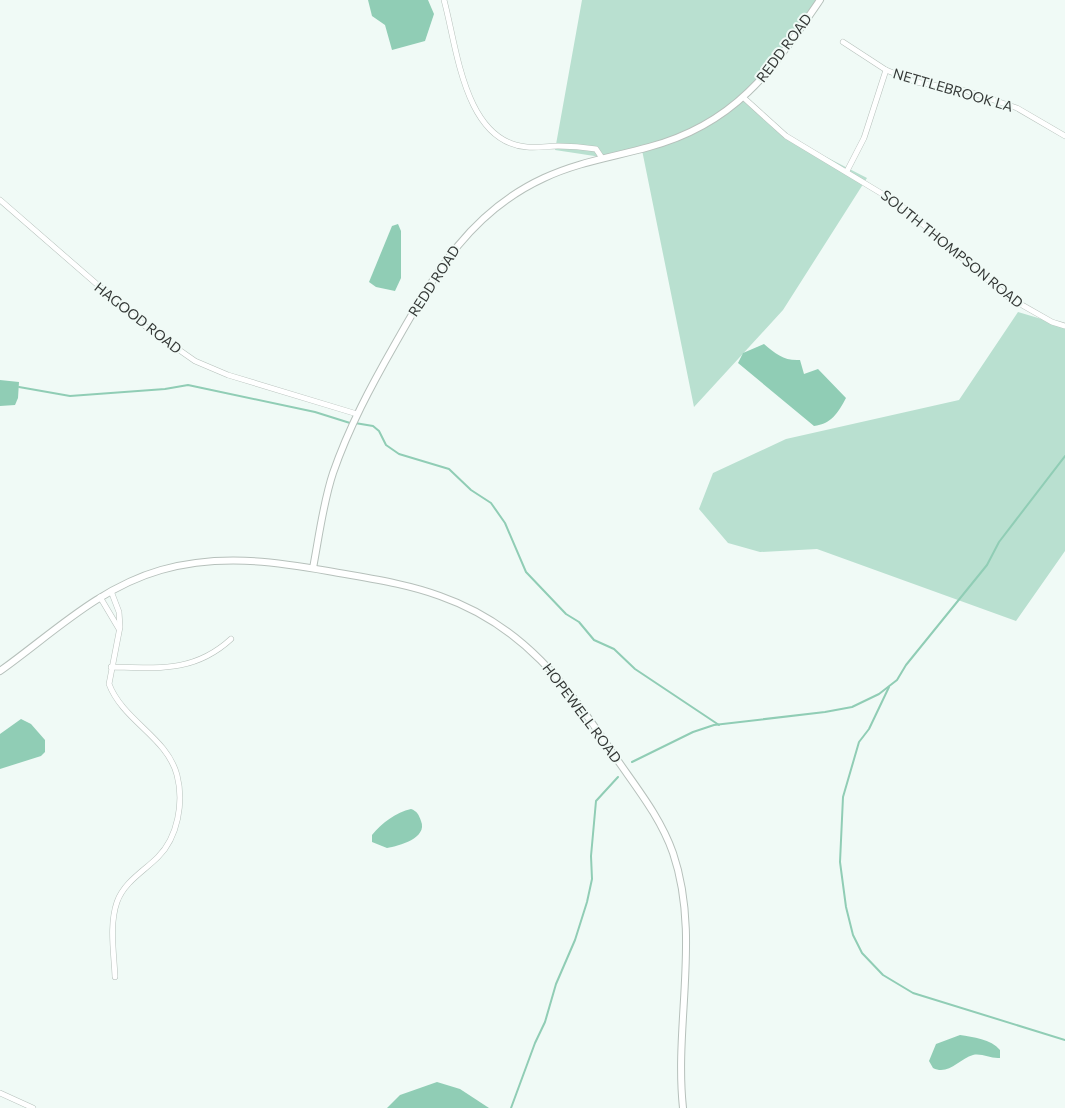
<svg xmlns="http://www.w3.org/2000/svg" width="1065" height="1108" font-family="Commissioner,sans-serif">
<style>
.green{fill:#b9e0d0}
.water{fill:#90cdb5}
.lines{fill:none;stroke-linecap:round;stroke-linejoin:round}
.stream{stroke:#90cdb5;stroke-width:2}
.minor-casing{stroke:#b6c0bb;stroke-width:6}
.tertiary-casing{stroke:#b6c0bb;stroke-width:8}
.minor{stroke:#fff;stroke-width:5}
.tertiary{stroke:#fff;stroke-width:6}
.labels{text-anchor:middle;stroke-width:4;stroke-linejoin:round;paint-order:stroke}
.street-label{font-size:14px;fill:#343836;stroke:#f0faf6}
</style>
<rect width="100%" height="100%" fill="#f0faf6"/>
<!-- green -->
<g class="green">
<polygon points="582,0 817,0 797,36 743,97 797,142 867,178 783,310 694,407 642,150 601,157 555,150"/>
<polygon points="1018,312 1065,326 1065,551 1016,621 817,549 760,552 728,543 699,509 713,473 786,439 959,400"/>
</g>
<!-- water -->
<g class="water">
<polygon points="368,0 428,0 434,14 425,41 392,50 385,25 372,16"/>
<polygon points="398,224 401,231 401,278 395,291 376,287 369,282 392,226"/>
<path d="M764,344C776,354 784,361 800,360L804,374L818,369L846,398C838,413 831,424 814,426L738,363L743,353Z"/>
<polygon points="0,380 19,382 18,398 15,405 0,406"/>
<polygon points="21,719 31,724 45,740 45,752 41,756 0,769 0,734"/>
<path d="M411,809C417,811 419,815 421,821C428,838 399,846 387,848L372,842V835C382,823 396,812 411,809Z"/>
<path d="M960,1035C973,1037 991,1039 1000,1050V1058C991,1059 982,1053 973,1055C959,1059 948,1076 933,1068L929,1061L936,1044Z"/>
<polygon points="437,1082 460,1089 489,1108 387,1108 400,1095"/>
</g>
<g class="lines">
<!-- stream -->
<g class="stream">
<polyline points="19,387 70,396 165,389 188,385 315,412 350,423"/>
<polyline points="355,423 373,426 379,431 386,445 399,454 449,469 471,490 491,503 505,523 526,572 566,614 579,622 594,640 614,649 635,669 719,725"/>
<polyline points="889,687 869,729 859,742 843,797 840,862 846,907 853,935 862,953 883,975 913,993 1065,1040"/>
<polyline points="632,762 693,732 714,725 825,712 852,707 879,694 897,680 906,665 987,565 999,542 1065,456"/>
<polyline points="511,1108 535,1043 545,1022 556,984 575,940 587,902 592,879 591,856 596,801 618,777"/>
</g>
<defs>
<g id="minor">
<path d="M444,0C457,47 464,142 527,147C537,148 548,146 558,146C571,146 583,147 596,149L602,158"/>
<polyline points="843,42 886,70 916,82 967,91 1017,108 1065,136"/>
<polyline points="744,98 786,136 899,204 1008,297 1052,322 1065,326"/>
<polyline points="847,171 864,138 886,70"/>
<polyline points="0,200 145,326 195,361 228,375 357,414"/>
<path d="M111,591L119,612L120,627L109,684C123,721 167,737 177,775C184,802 178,837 158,857C144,871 124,882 117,902C109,925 114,953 115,977"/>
<polyline points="100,597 119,629"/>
<path d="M111,667C157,668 194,673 231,639"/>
<polyline points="0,1093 33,1108"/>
</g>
<g id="tertiary">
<path d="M313,568C319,537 323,503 333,473C349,427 371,386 395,344C434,276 468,213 544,178C578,162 613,157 649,147C736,124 772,70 820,0"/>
<path d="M0,671C52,634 98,588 161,570C218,554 272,561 328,571C366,578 405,583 440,596C523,625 567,685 614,755C635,786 660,816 673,853C701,935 674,1024 683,1108"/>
</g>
</defs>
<!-- minor casing -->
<use href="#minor" class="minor-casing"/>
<!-- tertiary casing -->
<use href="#tertiary" class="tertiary-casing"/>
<!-- minor -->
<use href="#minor" class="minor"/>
<!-- tertiary -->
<use href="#tertiary" class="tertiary"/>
</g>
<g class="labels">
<!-- street labels -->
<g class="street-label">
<text transform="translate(784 48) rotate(-53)" y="5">REDD ROAD</text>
<text transform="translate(953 90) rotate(16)" y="5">NETTLEBROOK LA</text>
<text transform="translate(952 249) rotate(39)" y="5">SOUTH THOMPSON ROAD</text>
<text transform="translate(434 281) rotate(-57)" y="5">REDD ROAD</text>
<text transform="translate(138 318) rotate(38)" y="5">HAGOOD ROAD</text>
<text transform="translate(582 713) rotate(53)" y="5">HOPEWELL ROAD</text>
</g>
</g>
</svg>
